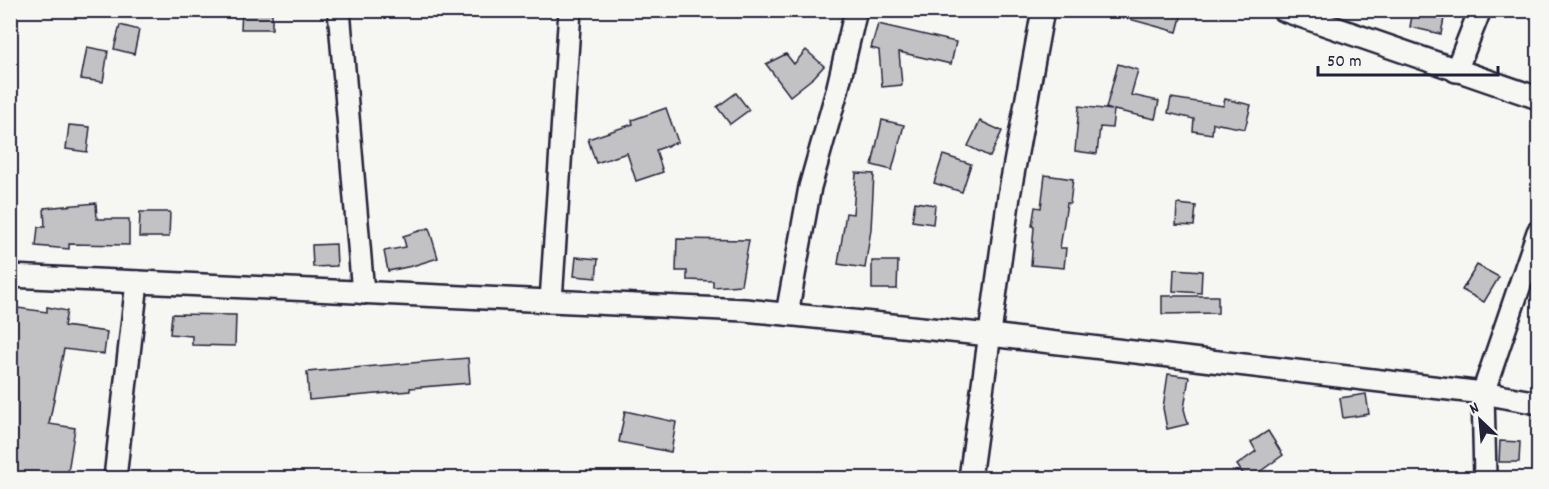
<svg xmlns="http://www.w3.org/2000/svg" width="1549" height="489" font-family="Dekko,sans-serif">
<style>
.building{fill:#c2c2c4;stroke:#22223b;stroke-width:1.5}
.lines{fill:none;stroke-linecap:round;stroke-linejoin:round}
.minor-casing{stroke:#22223b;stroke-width:26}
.minor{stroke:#f6f6f2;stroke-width:21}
</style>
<rect width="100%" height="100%" fill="#f6f6f2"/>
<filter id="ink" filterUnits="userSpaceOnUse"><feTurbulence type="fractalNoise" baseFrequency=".0167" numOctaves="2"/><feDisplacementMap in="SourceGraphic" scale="12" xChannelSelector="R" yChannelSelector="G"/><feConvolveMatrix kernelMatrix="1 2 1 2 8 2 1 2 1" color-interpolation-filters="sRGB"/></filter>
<g filter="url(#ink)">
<!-- building -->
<g class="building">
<polygon points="242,10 272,10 272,29 241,29"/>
<polygon points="1123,10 1183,10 1177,32 1122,17"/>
<polygon points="1413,10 1435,10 1445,13 1441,34 1410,27"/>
<polygon points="878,24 956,42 951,64 899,52 902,85 882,87 879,50 871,48"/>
<polygon points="120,25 139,30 134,54 114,49"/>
<polygon points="87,47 108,51 103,82 81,79"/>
<polygon points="806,50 824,66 814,77 790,96 766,64 786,54 794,64"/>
<polygon points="1118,64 1138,70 1131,95 1159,101 1155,119 1114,110 1112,128 1100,127 1097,154 1075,151 1079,106 1112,110 1106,108"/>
<polygon points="736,93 749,110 730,124 717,107"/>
<polygon points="1171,98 1223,106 1225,99 1251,105 1245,129 1213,123 1212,134 1193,131 1194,119 1168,113"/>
<polygon points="666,108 678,142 656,150 663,172 636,181 627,153 596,163 588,139 633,124 632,120"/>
<polygon points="882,120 904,125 892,170 872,165"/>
<polygon points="980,121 1002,131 990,157 968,146"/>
<polygon points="69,125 90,127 87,152 66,149"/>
<polygon points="943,155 971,164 962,192 934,183"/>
<polygon points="856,173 874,174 871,229 865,268 838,264 846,213 853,214"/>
<polygon points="1045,175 1073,179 1070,203 1067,203 1060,248 1066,248 1064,268 1031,265 1034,227 1032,226 1035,207 1041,208"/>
<polygon points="915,202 935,205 933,224 912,221"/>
<polygon points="96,203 97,219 129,219 129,245 69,244 69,249 36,246 38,227 45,227 44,208"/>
<polygon points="1177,204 1196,206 1194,226 1176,225"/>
<polygon points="140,212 170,212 169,237 139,237"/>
<polygon points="429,228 438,258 412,266 388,271 384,251 406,247 403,236"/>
<polygon points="677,239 749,240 741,285 713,287 713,281 687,280 687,271 676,271"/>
<polygon points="336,244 337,266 313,267 312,245"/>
<polygon points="576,257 598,259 596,278 574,276"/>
<polygon points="872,261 898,261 897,289 872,289"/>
<polygon points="1477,265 1499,277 1484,302 1462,290"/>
<polygon points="1174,269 1202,271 1201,293 1173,291"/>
<polygon points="1162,296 1218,296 1218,313 1162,314"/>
<polygon points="10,307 47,312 47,307 67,311 64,326 107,332 104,354 64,349 49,424 75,428 67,478 10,478"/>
<polygon points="172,314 236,315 235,346 192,345 192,336 170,334"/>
<polygon points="468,358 470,383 410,388 410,391 309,400 307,372"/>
<polygon points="1168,374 1189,377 1184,409 1188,424 1167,429 1163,408"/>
<polygon points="1366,394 1369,414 1343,418 1340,398"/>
<polygon points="625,411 676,422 671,452 619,442"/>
<polygon points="1268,431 1283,455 1251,478 1246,478 1237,465 1256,451 1251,442"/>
<polygon points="1500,441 1520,442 1519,462 1499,462"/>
</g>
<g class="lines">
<defs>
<g id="minor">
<polyline points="339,10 363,293"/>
<polyline points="1283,10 1538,98"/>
<polyline points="1456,71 1480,10"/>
<polyline points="10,276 745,310 990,335 1483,393 1538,403"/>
<polyline points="551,301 570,10"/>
<polyline points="787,314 810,187 837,91 856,10"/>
<polyline points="115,478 137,282"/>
<polyline points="970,478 1009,196 1043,10"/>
<polyline points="1485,478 1483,393 1538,232"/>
</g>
</defs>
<!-- minor casing -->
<use href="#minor" class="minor-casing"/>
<!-- minor -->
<use href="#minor" class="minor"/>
</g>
</g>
<!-- margin -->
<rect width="1549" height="489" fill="none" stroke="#f6f6f2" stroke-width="36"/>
<rect x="18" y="18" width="1513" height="453" fill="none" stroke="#22223b" stroke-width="2" filter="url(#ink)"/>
<!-- north arrow -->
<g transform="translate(1480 420) rotate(334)" stroke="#f6f6f2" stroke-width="4.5" paint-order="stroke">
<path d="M0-4.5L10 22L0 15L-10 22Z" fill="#22223b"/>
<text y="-9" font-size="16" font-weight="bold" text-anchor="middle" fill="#22223b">N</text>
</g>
<!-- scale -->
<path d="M1318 66v9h180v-9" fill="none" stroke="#22223b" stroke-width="3"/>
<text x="1327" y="66" font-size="18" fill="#22223b" stroke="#f6f6f2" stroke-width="4.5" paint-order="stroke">50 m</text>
</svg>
